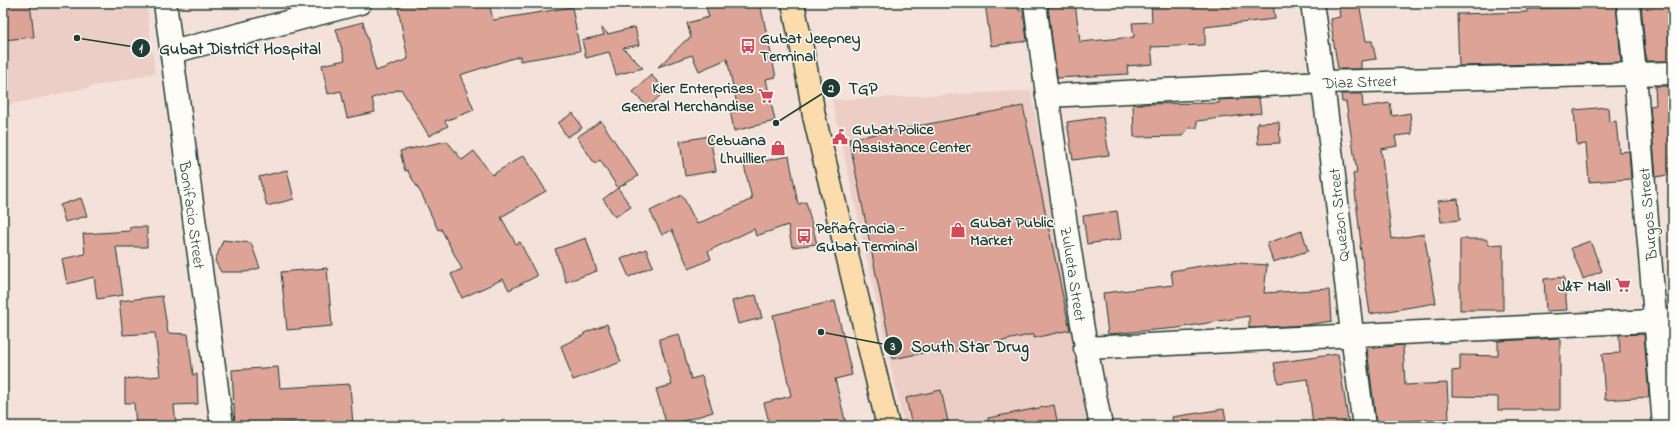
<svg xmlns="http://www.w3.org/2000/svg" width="1676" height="429" font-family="'Indie Flower',sans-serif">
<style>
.built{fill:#eccec6}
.building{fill:#dca396;stroke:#1f3d34}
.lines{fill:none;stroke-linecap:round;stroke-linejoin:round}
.minor-casing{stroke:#1f3d34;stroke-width:25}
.major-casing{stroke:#1f3d34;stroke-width:25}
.minor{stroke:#fdfcf7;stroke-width:22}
.major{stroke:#fcdcac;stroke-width:22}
.labels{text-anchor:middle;stroke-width:3;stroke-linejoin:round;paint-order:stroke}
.poi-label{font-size:16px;font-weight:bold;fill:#1f3d34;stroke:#fdfcf7;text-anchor:start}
.street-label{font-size:16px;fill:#1f3d34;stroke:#fdfcf7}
.leader{fill:none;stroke:#1f3d34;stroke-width:1.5}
.callout-dot{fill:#1f3d34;stroke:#fdfcf7;stroke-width:1.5}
.mark-label{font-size:12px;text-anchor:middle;font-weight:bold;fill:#fff}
.callout-label{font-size:17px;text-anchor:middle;font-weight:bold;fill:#1f3d34;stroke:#fdfcf7;stroke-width:3;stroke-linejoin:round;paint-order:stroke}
</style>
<rect width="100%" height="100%" fill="#f3e1da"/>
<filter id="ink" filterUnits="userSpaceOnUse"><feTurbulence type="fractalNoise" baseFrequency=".025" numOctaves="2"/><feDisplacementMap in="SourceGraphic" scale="8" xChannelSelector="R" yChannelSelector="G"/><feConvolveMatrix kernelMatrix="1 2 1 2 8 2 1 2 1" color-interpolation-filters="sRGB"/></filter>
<g filter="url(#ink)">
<!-- built -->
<g class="built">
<polygon points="3,3 146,3 155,73 3,106"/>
<polygon points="1031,91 1079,360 1089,426 904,426 832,100"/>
</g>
<!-- building -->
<g class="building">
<polygon points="3,3 30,3 34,37 3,40"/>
<polygon points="397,3 489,3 493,20 572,7 580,51 520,61 520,56 460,75 474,110 445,121 448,126 429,136 401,89 372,98 375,112 347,118 341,91 328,94 322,65 345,60 336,29 363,22 376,71 408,59"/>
<polygon points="705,3 760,3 776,77 766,79 775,121 734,131 730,110 738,109 727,59 699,71 692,55 658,67 685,41 691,38 687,23 709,17"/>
<polygon points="985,3 1018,3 1019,11 1023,10 1027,41 991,46"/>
<polygon points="1075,3 1080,42 1134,37 1132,23 1152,22 1151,3 1273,3 1275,19 1205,27 1205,45 1151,47 1153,64 1127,66 1128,74 1057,78 1048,7"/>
<polygon points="1338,3 1359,3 1366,41 1372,41 1376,59 1361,61 1361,69 1338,69 1330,19 1340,17"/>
<polygon points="1577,3 1616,3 1621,62 1459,66 1457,14 1527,12 1527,9 1578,8"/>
<polygon points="1641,3 1672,3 1673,61 1646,61"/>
<polygon points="601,27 608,34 635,27 639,45 623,48 643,68 616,75 609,52 586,58 582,40 604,35"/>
<polygon points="651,75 666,90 648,107 633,92"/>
<polygon points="1655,86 1673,86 1673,174 1656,177 1650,106 1656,105"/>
<polygon points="1341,94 1362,94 1363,107 1390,103 1392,116 1410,113 1412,134 1395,136 1397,146 1381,149 1392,239 1424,234 1436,303 1370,314 1360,245 1361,244 1353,174 1357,173 1346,102 1342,102"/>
<polygon points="1259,98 1261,113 1197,121 1197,128 1189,128 1182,136 1134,137 1133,104 1219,103 1219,100"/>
<polygon points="1023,106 1070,330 1034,338 1034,334 938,355 937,350 893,359 849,139"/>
<polygon points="1608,107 1609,122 1616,121 1619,152 1629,151 1631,179 1589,182 1586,144 1577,145 1574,110"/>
<polygon points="573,113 582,128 567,137 558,123"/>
<polygon points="1103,117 1109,155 1073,160 1067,122"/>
<polygon points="601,121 638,176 618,188 600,160 595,164 577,137"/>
<polygon points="1279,122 1280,143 1258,144 1257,123"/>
<polygon points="710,136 716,171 685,176 680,141"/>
<polygon points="447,141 462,160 474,151 492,175 524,155 546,191 501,217 516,244 520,242 537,276 509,290 503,279 462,298 451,274 462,269 441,229 438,230 422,195 407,170 405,171 400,151"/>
<polygon points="789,156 798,204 806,202 817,244 792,247 788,225 756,236 754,229 708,251 711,259 689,269 672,230 662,235 650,211 682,195 697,224 752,199 744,165"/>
<polygon points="287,170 294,199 267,206 259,177"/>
<polygon points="618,188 631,207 615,217 603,199"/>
<polygon points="81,198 87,216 65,222 60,205"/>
<polygon points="1458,199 1460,220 1441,222 1438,201"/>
<polygon points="1117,211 1121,239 1087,244 1083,216"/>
<polygon points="130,227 147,227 147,247 116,247 123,295 97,299 94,277 67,284 62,259 85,254 83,234 130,231"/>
<polygon points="1302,231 1308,251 1273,262 1267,243"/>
<polygon points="586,238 597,271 566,282 555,249"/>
<polygon points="1460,239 1486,239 1489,245 1503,244 1503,310 1460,310"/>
<polygon points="223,240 251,243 260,268 246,272 221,272 215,261"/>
<polygon points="1590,241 1602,271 1583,279 1571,248"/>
<polygon points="646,249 653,266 629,277 621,259"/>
<polygon points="1225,262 1267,265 1264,293 1330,289 1332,321 1306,325 1249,328 1249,316 1178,328 1108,334 1103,293 1173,285 1171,271"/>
<polygon points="327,268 332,326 287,330 281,272"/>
<polygon points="1564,277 1567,310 1546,311 1544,279"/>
<polygon points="756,295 762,318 738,324 732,301"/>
<polygon points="162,296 168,333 188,334 193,375 197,374 198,404 174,405 176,426 136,426 134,403 125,403 125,379 160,376 155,333 123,335 119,301"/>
<polygon points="835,301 852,375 835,379 846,424 837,426 770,426 764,403 791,396 773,315"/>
<polygon points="607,324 621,362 573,380 561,346 584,335 584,333"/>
<polygon points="679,334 691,379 702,376 713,412 667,426 656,389 672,385 659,339"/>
<polygon points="1644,334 1649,397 1605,400 1602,354 1620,353 1619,335"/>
<polygon points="1560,338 1560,410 1498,410 1498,397 1452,396 1452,371 1460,370 1460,355 1498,356 1498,341"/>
<polygon points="1403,345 1405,385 1447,383 1449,419 1376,422 1367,349"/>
<polygon points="1338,354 1349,426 1313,426 1308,379 1278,383 1274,363"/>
<polygon points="278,367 280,388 350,384 353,426 298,426 298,422 235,426 232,370"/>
<polygon points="941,390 949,426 912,426 906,398"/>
<polygon points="1054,405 1058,426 989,426 988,418"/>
<polygon points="1224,409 1227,426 1173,426 1172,417"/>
</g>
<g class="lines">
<defs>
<g id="minor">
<polyline points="165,3 222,426"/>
<path d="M1035,3C1053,144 1073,286 1101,426"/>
<path d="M1312,3C1333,144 1344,285 1364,426"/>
<polyline points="1628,3 1635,74 1664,426"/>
<polyline points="172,52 360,3"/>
<polyline points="1047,96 1324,82 1673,73"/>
<polyline points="1085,348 1673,320"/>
</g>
<polyline id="major" points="793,3 808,79 814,116 888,426"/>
</defs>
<!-- minor casing -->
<use href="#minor" class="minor-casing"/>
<!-- major casing -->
<use href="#major" class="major-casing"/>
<!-- minor -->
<use href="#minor" class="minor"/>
<!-- major -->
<use href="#major" class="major"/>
</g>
</g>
<!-- icons -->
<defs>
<symbol id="bus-bare" viewBox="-9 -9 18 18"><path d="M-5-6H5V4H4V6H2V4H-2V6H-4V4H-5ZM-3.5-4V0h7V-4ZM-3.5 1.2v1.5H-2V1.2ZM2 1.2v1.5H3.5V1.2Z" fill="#d1495b" stroke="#fdfcf7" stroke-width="2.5" paint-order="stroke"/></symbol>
<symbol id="supermarket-bare" viewBox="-9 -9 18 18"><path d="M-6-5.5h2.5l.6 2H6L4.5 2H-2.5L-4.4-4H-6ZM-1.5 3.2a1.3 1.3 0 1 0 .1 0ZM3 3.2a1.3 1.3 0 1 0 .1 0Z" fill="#d1495b" stroke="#fdfcf7" stroke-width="2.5" paint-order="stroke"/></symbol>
<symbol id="civic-bare" viewBox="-9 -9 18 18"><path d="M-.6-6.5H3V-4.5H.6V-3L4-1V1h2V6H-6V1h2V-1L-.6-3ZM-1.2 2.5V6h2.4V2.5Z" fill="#d1495b" stroke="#fdfcf7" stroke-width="2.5" paint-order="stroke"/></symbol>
<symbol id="shop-bare" viewBox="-9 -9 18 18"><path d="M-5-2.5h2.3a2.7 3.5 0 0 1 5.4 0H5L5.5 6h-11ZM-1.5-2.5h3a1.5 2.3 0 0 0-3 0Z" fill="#d1495b" stroke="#fdfcf7" stroke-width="2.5" paint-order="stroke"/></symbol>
</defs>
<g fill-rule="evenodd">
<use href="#bus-bare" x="737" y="35" width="22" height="22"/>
<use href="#supermarket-bare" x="755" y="85" width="22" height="22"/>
<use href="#civic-bare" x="829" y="126" width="22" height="22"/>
<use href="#shop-bare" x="767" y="137" width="22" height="22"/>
<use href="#shop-bare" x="947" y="219" width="22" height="22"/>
<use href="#bus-bare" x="793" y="225" width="22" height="22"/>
<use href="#supermarket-bare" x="1612" y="274" width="22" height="22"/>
</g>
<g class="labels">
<!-- poi labels -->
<g class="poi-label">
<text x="760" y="43">Gubat Jeepney<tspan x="760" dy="18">Terminal</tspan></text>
<text x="754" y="93" text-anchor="end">Kier Enterprises<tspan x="754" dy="18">General Merchandise</tspan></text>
<text x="852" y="134">Gubat Police<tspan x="852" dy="18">Assistance Center</tspan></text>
<text x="766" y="145" text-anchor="end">Cebuana<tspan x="766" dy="18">Lhuillier</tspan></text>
<text x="970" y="227">Gubat Public<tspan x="970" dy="18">Market</tspan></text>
<text x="816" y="233">Peñafrancia -<tspan x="816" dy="18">Gubat Terminal</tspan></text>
<text x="1611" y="291" text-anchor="end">J&amp;F Mall</text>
</g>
<!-- street labels -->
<g class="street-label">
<text transform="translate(1360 81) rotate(-2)" y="6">Diaz Street</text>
<text transform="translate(1647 214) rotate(-95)" y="6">Burgos Street</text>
<text transform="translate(193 215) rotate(82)" y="6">Bonifacio Street</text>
<text transform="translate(1338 215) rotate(-96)" y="6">Quezon Street</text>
<text transform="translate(1074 274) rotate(81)" y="6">Zulueta Street</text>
</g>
</g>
<!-- callouts -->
<path class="leader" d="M77 38L141 48M776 123L831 88M821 332L893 346"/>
<g class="callout-dot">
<circle cx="77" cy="38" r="4"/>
<circle cx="776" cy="123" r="4"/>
<circle cx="821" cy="332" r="4"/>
<circle cx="141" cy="48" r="10"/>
<circle cx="831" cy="88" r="10"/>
<circle cx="893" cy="346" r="10"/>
</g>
<g class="mark-label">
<text x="141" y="52">1</text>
<text x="831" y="92">2</text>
<text x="893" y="350">3</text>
</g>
<g class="callout-label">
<text x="240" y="54">Gubat District Hospital</text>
<text x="863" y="94">TGP</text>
<text x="970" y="352">South Star Drug</text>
</g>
<!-- margin -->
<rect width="1676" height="429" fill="none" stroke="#fdfcf7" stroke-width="16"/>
<rect x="8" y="8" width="1660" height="413" fill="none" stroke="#1f3d34" stroke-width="1.5" filter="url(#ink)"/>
</svg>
